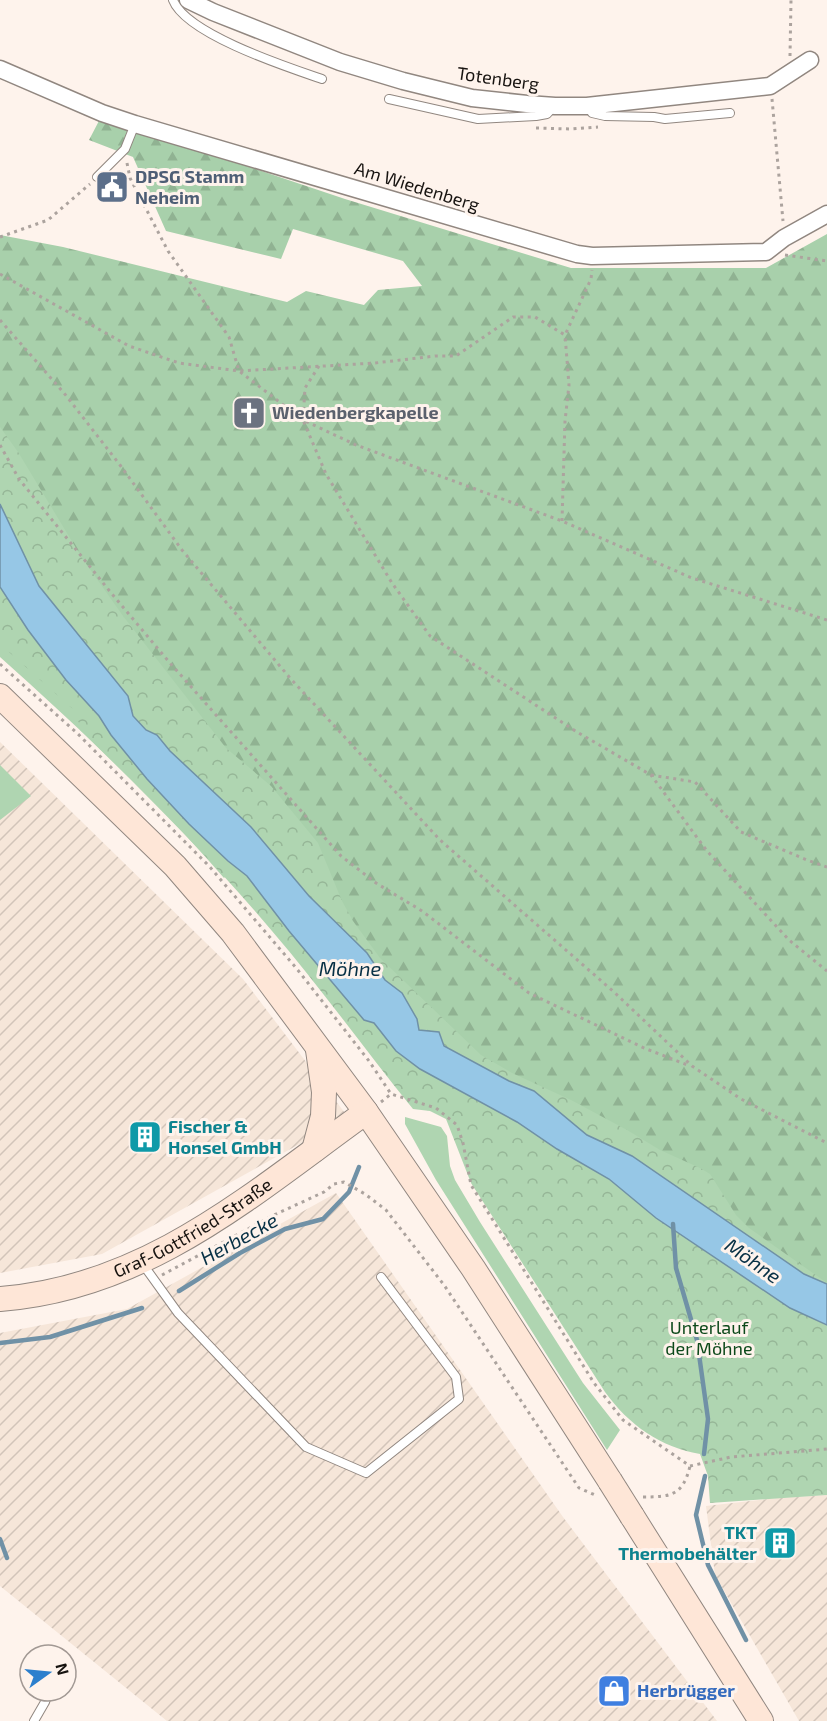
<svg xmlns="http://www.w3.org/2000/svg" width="827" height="1721" font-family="'Exo 2',sans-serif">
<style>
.industrial{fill:url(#industrial-furrows)}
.green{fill:#afd5b1}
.forest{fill:url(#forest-firs)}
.park{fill:url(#park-crowns)}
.water{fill:#96c7e6;stroke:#7091a6;stroke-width:1.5}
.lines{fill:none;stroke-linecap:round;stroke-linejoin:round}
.stream{stroke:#7091a6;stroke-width:4.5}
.lane-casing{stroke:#918780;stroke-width:10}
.street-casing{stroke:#918780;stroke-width:19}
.secondary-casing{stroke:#918780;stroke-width:26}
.path{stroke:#aca39e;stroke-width:3;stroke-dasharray:3 4.5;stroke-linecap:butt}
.lane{stroke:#fff;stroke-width:8}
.street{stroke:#fff;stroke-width:16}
.secondary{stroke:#fee6d7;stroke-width:24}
.secondary-bridge-casing{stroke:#918780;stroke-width:26;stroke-linecap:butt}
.secondary-bridge{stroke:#fee6d7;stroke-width:24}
.labels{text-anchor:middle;stroke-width:6;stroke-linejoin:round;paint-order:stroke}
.street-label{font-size:18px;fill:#171310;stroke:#fef3ec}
.service-label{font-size:18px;font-weight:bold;fill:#4e5e75;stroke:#fef3ec;text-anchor:start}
.worship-label{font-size:18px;font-weight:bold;fill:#5b616d;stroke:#fef3ec;text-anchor:start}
.culture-label{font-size:18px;font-weight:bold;fill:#0d838f;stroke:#fef3ec;text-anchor:start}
.park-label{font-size:18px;fill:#0c491a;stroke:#fef3ec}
.shop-label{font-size:18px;font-weight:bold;fill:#366cbe;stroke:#fef3ec;text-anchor:start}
.water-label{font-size:20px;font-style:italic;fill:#073045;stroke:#fef3ec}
</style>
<defs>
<pattern id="industrial-furrows" width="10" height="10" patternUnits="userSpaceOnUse" patternTransform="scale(1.5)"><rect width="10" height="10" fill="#f6e6d9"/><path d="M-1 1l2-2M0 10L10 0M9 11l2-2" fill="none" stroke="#d2c4b9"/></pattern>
<pattern id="forest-firs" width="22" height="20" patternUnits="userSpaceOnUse" patternTransform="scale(1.5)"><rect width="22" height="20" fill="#a8d0ab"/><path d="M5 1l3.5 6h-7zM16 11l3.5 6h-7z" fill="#90b292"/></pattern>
<pattern id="park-crowns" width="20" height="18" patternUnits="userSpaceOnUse" patternTransform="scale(1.5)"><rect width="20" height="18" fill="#afd5b1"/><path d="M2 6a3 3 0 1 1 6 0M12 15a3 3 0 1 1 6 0" fill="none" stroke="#96b697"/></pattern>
</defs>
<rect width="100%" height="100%" fill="#fef3ec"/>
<!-- industrial -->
<g class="industrial">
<polygon points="0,742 243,979 348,1117 102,1254 0,1273"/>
<polygon points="336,1193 563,1517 717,1721 167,1721 0,1586 0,1333 127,1309"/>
<polygon points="827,1495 827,1721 799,1721 715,1575 706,1506 777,1498"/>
</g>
<!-- green -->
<g class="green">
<path d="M0,592L232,870L224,878C156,799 78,727 0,657Z"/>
<polygon points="0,765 31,796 0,820"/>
<polygon points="405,1117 441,1127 447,1136 450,1166 455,1180 480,1222 583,1383 620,1430 607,1450 436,1180 405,1124"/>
</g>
<!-- forest -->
<polygon class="forest" points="101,117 345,199 571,268 766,268 827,234 827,1284 444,1046 0,504 0,235 63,247 287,302 306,291 364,305 378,290 422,286 403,261 293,229 281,259 166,231 133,157 89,140"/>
<!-- park -->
<path class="park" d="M0,427L18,452L82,558L123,616L226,748L271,786L318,843L342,901L353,921L380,958L481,1055L512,1073L571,1100L627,1130L660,1150L700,1168L710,1174L736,1215L749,1228L827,1283V1495L710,1503L708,1476L700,1454C660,1447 629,1425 605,1392L471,1183L446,1119L430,1111L413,1109C365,1050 321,988 272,931C212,860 147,795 80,730L83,727L72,715L74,710L0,644Z"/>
<!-- water -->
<polygon class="water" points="0,504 39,586 128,696 133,716 146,730 157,735 170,751 251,827 309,896 367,953 385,980 402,993 417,1019 419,1030 439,1032 444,1046 509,1081 534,1091 587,1135 632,1156 804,1274 827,1284 827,1325 790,1308 656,1218 609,1179 557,1149 517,1122 420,1069 396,1051 374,1023 364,1020 289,931 247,876 228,861 189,824 147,779 111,735 99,716 66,680 28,630 0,587"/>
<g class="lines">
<!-- stream -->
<g class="stream">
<polyline points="673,1224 676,1268 697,1340 708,1419 704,1454"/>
<polyline points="179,1291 240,1253 285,1229 323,1219 349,1192 359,1167"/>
<polyline points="0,1343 50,1337 142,1308"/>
<polyline points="705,1476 696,1515 708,1565 746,1640"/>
<polyline points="0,1539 7,1558"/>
</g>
<defs>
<g id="lane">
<path d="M173,0C186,34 287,67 322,79"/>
<polyline points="389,99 478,119 536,116 547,114 554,106"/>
<polyline points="588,106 592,113 605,116 654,117 665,119 730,113"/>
<polyline points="97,177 125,149 135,124"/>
<polyline points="142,1263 178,1313 306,1447 366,1473 459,1399 456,1377 381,1277"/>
<polyline points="34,1721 45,1702 49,1691"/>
</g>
<g id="street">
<polyline points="188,0 213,12 340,62 403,81 472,98 527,104 555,106 587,106 770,86 810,60"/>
<polyline points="0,69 102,113 135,124 577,254 592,256 766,252 784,238 827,214"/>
</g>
<g id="secondary">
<polyline points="0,696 175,866 233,933 366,1112 473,1268 610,1481"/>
<polyline points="314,1150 323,1116 324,1092 318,1050"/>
<path id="s1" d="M0,1299C147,1288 252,1194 366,1112"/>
<polyline points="632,1516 761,1721"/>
</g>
</defs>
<!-- lane casing -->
<use href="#lane" class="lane-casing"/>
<!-- street casing -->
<use href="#street" class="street-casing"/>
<!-- secondary casing -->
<use href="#secondary" class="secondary-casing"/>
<!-- path -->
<g class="path">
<polyline points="790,56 791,0"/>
<polyline points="772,99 783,221"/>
<polyline points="536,128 571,129 598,127"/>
<polyline points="127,163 130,178 168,251 229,337 239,371 303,420 356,445 562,521 692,578 827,620"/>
<polyline points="0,237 48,220 90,184"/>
<polyline points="785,255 827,261"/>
<polyline points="0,274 129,346 179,363 239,371 375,363 435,356 456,356 513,317 535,317 565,335 591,279 592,270"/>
<polyline points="0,320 64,393 120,465 182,550 290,678 440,840 614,992 692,1066 741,1099 827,1143"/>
<polyline points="319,366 305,388 303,420 326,474 392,583 430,636 577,732 651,775 707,851 789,940 827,971"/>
<polyline points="0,445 19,479 112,594 170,663 341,856 376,883 422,911 529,993 644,1048 690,1066"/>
<polyline points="562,521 565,421 569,385 565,335"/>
<polyline points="0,664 77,733 209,866 297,969 369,1061 391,1094 436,1108 457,1125 463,1143 471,1185 594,1383 623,1420 690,1466 731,1457 827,1449"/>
<polyline points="651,775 695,782 741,832 807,860 827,867"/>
<polyline points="381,1102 391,1094"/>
<polyline points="162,1275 274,1215 324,1192 334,1184 344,1182 365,1194 386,1210 444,1285 579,1488 595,1495"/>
<path d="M643,1497C670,1497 683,1496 690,1466"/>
</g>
<!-- lane -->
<use href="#lane" class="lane"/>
<!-- street -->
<use href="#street" class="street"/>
<!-- secondary -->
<use href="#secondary" class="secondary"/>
<defs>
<polyline id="secondary-bridge" points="610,1481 632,1516"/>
</defs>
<!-- secondary-bridge casing -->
<use href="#secondary-bridge" class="secondary-bridge-casing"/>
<!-- secondary-bridge -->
<use href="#secondary-bridge" class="secondary-bridge"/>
</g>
<!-- icons -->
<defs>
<symbol id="civic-square" viewBox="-11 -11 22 22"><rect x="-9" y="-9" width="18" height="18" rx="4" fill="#5c6f8a" stroke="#fef3ec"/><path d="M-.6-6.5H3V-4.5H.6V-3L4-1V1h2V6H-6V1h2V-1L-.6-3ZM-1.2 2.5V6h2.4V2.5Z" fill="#fff"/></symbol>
<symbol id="church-square" viewBox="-11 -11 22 22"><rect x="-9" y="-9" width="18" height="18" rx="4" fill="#6b7280" stroke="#fef3ec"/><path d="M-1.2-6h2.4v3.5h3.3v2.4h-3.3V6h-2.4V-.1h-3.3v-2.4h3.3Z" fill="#fff"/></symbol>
<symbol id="building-square" viewBox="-11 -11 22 22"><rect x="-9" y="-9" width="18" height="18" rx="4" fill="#0f9aa8" stroke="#fef3ec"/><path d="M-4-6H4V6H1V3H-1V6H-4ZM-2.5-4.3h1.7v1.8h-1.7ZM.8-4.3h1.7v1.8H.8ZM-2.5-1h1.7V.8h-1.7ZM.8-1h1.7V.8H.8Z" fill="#fff"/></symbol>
<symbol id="shop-square" viewBox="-11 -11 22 22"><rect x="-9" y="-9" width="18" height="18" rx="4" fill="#3f7fe0" stroke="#fef3ec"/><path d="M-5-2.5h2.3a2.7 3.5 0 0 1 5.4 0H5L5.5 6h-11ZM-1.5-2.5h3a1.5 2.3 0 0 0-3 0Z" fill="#fff"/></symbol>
</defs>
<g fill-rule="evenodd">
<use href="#civic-square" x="93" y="168" width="38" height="38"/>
<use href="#church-square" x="230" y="394" width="38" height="38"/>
<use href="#building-square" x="126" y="1118" width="38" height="38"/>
<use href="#building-square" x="761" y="1524" width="38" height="38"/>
<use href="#shop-square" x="595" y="1672" width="38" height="38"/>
</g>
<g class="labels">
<!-- street labels -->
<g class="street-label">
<text transform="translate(498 79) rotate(8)" y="6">Totenberg</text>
<text transform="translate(417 187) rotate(17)" y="6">Am Wiedenberg</text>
<text dy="6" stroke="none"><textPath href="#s1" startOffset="208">Graf-Gottfried-Straße</textPath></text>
</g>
<!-- service labels -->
<g class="service-label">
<text x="135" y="183">DPSG Stamm<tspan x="135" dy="21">Neheim</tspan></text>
</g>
<!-- worship labels -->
<g class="worship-label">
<text x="272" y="419">Wiedenbergkapelle</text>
</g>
<!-- culture labels -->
<g class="culture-label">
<text x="168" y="1133">Fischer &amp;<tspan x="168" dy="21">Honsel GmbH</tspan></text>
<text x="757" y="1539" text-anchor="end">TKT<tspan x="757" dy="21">Thermobehälter</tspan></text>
</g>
<!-- park labels -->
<g class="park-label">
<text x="709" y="1334">Unterlauf<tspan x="709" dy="21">der Möhne</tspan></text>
</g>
<!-- shop labels -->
<g class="shop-label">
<text x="637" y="1697">Herbrügger</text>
</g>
<!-- water labels -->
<g class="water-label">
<text x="350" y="976">Möhne</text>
<text transform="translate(239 1239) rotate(-29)" y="7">Herbecke</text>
<text transform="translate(753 1261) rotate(35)" y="7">Möhne</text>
</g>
</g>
<!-- north arrow -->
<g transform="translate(48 1673) rotate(75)"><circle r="28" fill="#fef3ec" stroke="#a29994" stroke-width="1.5"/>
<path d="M0-4.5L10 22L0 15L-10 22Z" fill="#2c7fcd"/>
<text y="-9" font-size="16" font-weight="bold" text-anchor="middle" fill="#171310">N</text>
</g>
</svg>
